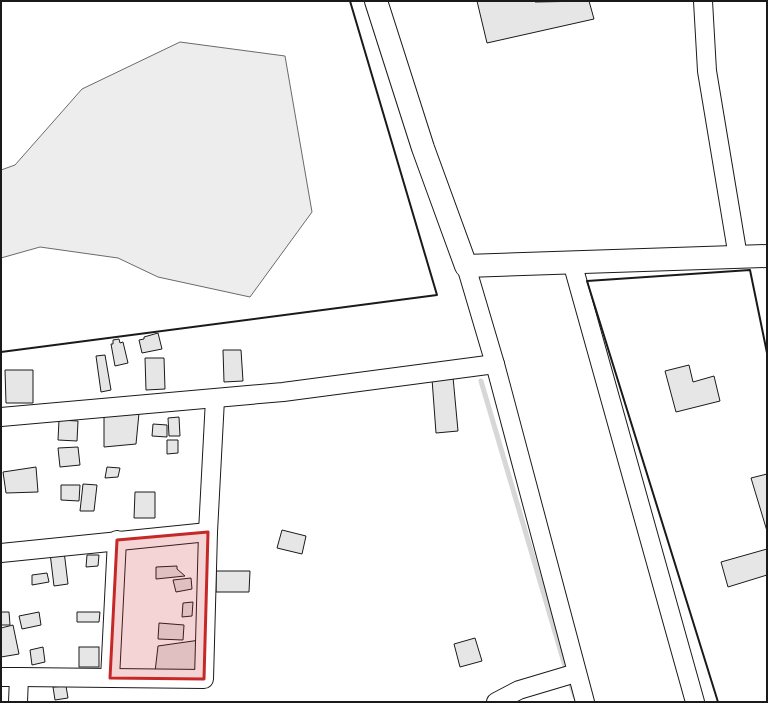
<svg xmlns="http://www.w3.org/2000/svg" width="768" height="703" font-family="Roboto,sans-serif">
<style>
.green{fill:#ededed;stroke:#6a6a6a}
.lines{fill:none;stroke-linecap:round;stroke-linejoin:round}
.stream{stroke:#d7d7d7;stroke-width:5}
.building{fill:#e6e6e6;stroke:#1a1a1a}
.minor-casing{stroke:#1a1a1a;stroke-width:20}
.major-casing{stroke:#1a1a1a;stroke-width:24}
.minor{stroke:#fff;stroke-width:18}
.major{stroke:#fff;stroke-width:22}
.wall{stroke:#1a1a1a;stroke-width:2}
.marked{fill:#c62828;fill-opacity:0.2;stroke:#c62828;stroke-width:3;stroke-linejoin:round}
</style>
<rect width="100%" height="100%" fill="#fff"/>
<!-- green -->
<polygon class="green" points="180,42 285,56 312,212 250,297 158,277 118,258 40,247 1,258 1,170 15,165 82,89"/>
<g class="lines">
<!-- stream -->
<g class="stream">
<polyline points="481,381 565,666"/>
<polyline points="571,685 575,697"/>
</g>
</g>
<!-- building -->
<g class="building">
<polygon points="477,1 535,1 535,2 589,1 594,19 487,43"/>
<polygon points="158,333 162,349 142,353 139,340 144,339 144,337"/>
<polygon points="119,339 120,343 123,342 128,363 115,366 111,344 113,344 113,340"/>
<polygon points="223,350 241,350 243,381 224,382"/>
<polygon points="105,355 111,390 101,392 96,356"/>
<polygon points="145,358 164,358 165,389 146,390"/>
<polygon points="689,365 693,382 714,376 720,401 676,412 665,371"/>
<polygon points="5,370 33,370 33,403 6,403"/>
<polygon points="453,377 458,431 436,433 432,379"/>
<polygon points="104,413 139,413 136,444 104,447"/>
<polygon points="179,417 180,436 169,436 168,418"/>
<polygon points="59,420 78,421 77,441 58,440"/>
<polygon points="153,424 167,425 167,437 152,436"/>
<polygon points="167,440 178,440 178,453 167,454"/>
<polygon points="78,447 80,465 60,467 58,448"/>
<polygon points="36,467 38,492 6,493 3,472"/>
<polygon points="107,467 120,468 118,477 105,478"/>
<polygon points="767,474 767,531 751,478"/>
<polygon points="83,484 97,485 94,511 80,511"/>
<polygon points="61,485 80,485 79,501 61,500"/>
<polygon points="135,492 155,492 155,518 134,518"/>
<polygon points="282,530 306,536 302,554 277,548"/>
<polygon points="767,549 767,575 728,587 721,562"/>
<polygon points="64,551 68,584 54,586 50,553"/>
<polygon points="87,555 99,555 98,566 86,567"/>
<polygon points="177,566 177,569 185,576 156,579 156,567"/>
<polygon points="216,571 250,571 249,592 216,592"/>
<polygon points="47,573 49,582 32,585 32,575"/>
<polygon points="191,578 192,589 176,592 173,580"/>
<polygon points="193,602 192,616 182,617 183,603"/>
<polygon points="1,612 9,612 10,625 1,625"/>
<polygon points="39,612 41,625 22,629 19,616"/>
<polygon points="77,612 100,612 99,622 77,622"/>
<polygon points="159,623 184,625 183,640 158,639"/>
<polygon points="13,625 19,654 1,657 1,628"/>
<polygon points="475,638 482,661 460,667 454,644"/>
<polygon points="200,640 199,669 166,674 155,672 158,646"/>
<polygon points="43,647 45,662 32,665 30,650"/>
<rect x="79" y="647" width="20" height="20"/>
<polygon points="66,686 68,698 55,700 53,687"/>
</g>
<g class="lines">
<defs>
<g id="minor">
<polyline points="703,1 707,71 738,257"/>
<polyline points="572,262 695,702"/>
<polyline points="466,266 495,364 585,702"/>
<polyline points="1,417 283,392 495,364"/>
<polyline points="1,553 208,532"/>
<polyline points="1,677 19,677 18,702"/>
<polyline points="19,677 204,679 208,532 215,399"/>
<polyline points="110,678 117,540"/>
<polyline points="496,702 519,690 576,673"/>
</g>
<polyline id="major" points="376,1 423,148 466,266 767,256"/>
</defs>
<!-- minor casing -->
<use href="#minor" class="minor-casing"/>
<!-- major casing -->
<use href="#major" class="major-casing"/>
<!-- minor -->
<use href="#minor" class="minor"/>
<!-- major -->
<use href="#major" class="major"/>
<!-- wall -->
<g class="wall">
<polyline points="1,352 437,295 350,1"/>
<polyline points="718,702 587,281 750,270 767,353"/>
</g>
</g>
<!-- marked area -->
<path class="marked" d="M208,532L204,679L110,678L117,540Z"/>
<!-- border -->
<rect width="768" height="703" fill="none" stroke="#1a1a1a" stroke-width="4"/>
</svg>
